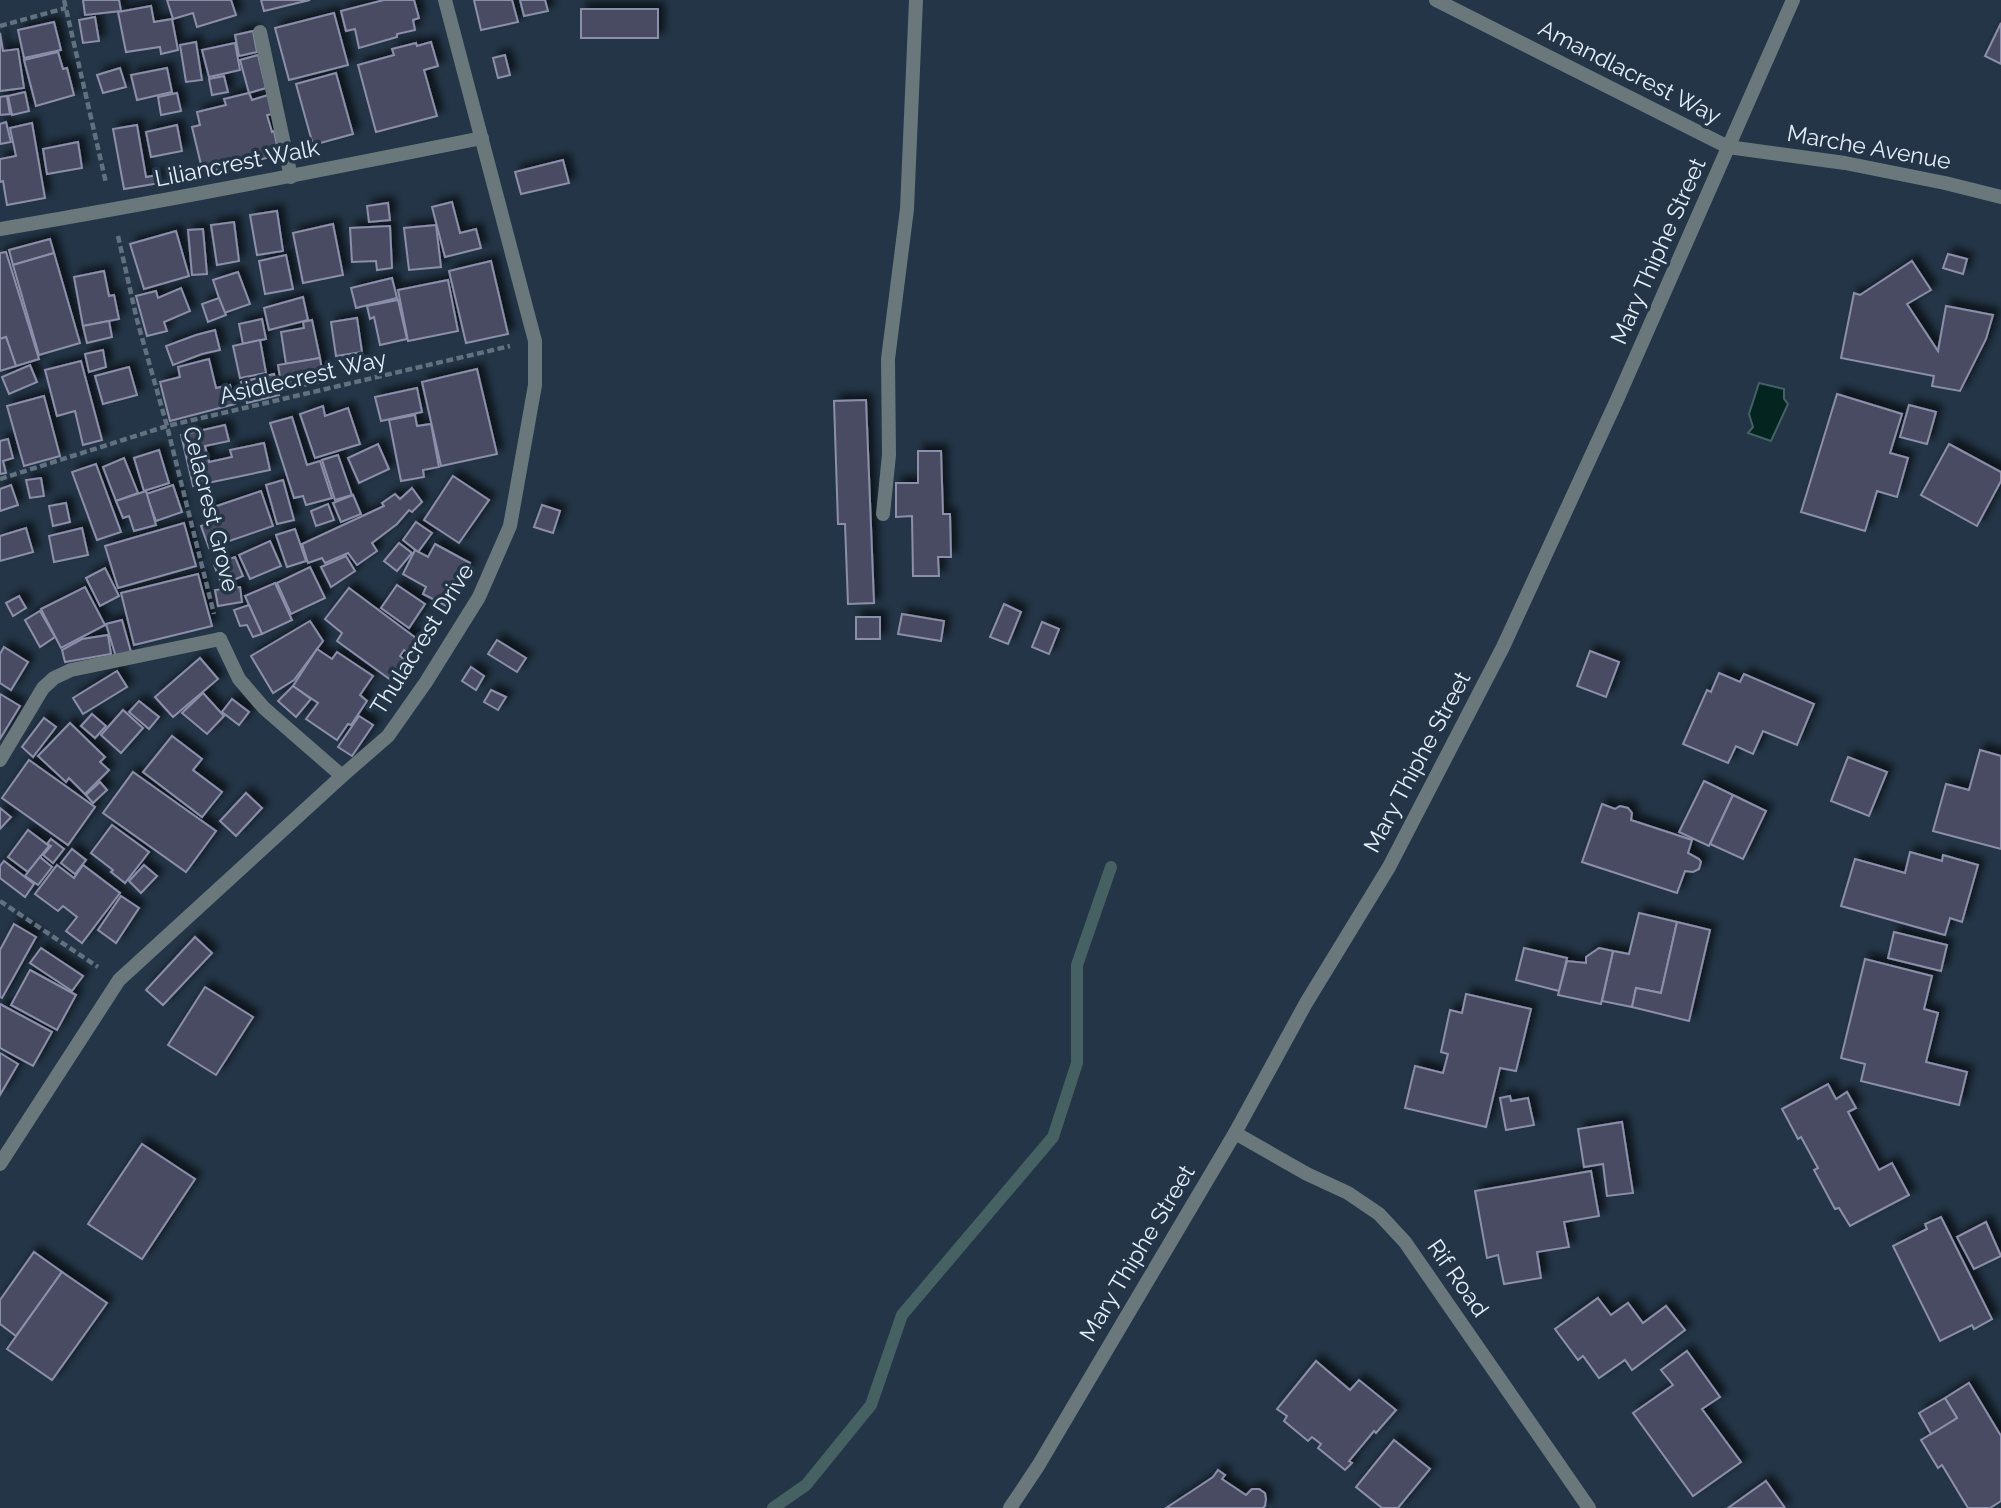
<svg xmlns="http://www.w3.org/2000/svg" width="2001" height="1508" font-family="Raleway,sans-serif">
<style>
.water{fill:#03241f;stroke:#466161;stroke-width:2}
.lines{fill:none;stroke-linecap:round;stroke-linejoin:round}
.stream{stroke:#466161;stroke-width:12}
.building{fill:#494b62;stroke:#8c8fa9;stroke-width:2;filter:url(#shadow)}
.path{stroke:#617180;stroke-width:4.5;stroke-dasharray:7 3.5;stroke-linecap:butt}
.service{stroke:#6a787c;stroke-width:14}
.minor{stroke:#6a787c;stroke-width:14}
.tertiary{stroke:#6a787c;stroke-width:14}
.labels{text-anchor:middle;stroke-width:7;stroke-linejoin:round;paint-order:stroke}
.street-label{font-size:23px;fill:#e3eefa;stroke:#233546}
</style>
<defs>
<filter id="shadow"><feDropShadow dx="6" dy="-6" stdDeviation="3.5" flood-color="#0009"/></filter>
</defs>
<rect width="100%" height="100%" fill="#233546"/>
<!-- water -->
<polygon class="water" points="1759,383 1784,389 1784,399 1788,404 1771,441 1748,433 1753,427 1749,414"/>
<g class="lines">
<!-- stream -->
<polyline class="stream" points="773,1508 806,1485 871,1405 902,1315 1053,1137 1077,1063 1077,965 1111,867"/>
</g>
<!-- building -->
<g class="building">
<polygon points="83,0 119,0 121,11 85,15"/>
<polygon points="167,0 231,0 236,15 197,27 193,13 173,19"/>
<polygon points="261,0 310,0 264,11"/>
<polygon points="384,0 414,0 419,18 413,20 415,30 397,34 397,37 359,48 355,29 346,31 341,11"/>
<polygon points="474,0 512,0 518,22 481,30"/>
<polygon points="520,0 545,0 548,11 524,16"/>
<polygon points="151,6 154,22 172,19 178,50 161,54 160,47 126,52 118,12"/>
<rect x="581" y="9" width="77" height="29"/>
<polygon points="334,13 348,65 289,80 275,28"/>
<polygon points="95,17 99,41 83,43 79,20"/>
<polygon points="54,22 61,50 24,58 18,30"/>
<polygon points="2001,23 2001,64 1985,56"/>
<polygon points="253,31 257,52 239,56 235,35"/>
<polygon points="0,33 3,51 18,49 24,88 0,91"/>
<polygon points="196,42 202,80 186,82 180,45"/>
<polygon points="431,42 438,66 424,70 437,116 376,132 358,65 394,55 392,49 416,43 417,46"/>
<polygon points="235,43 240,70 209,77 202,50"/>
<polygon points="58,52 63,69 67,68 74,95 36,106 24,60"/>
<polygon points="258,55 266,88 249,93 240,60"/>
<polygon points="505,55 510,75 498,78 493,58"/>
<polygon points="120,68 126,87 103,93 97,75"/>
<polygon points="167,68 172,92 137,100 131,75"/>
<polygon points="336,73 353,134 313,145 296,84"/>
<polygon points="224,76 228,92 212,95 209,79"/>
<polygon points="25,92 29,111 12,115 8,96"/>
<polygon points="177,93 181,111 161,115 158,97"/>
<polygon points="249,93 252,100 268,95 273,114 267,115 272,132 274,131 279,155 203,173 192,127 200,125 197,112 226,105 224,99"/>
<polygon points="7,96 10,114 0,115 0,97"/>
<polygon points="6,122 11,142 0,144 0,124"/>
<polygon points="32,123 45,198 7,205 3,181 0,182 0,159 16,156 10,128"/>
<polygon points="137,125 146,177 158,175 160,183 124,189 113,129"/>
<polygon points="177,125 182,151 151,157 146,132"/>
<polygon points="78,142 82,168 47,174 43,149"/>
<polygon points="563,160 569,183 521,194 515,172"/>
<polygon points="452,202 460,233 476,229 481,248 445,257 432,207"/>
<polygon points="388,203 390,220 369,222 367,206"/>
<polygon points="277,211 283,251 257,255 250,215"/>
<polygon points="234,222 239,261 217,265 211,225"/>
<polygon points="333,224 343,275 303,283 293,233"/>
<polygon points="436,225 441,267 409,270 404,228"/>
<polygon points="390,226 392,268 377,270 376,261 352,262 350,228"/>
<polygon points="203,229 207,274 192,275 188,230"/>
<polygon points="176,231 189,276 144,289 130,244"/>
<polygon points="50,239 54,253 13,265 9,250"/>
<polygon points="6,252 39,359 16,366 6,337 0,339 0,253"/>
<polygon points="54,253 80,343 39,355 13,265"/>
<polygon points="1948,254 1967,259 1963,274 1943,268"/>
<polygon points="286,255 293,289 265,294 259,261"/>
<polygon points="491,261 508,334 466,343 449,271"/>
<polygon points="1912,261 1931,290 1907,304 1938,351 1946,306 1993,315 1986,339 1960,391 1932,386 1934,376 1841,358 1854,293 1860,295"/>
<polygon points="104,271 109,296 114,295 119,319 83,326 74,277"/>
<polygon points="238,272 250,304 224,313 213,280"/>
<polygon points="392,278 397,298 356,308 351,288"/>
<polygon points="448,280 458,331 408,341 398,290"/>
<polygon points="181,288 190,311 164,322 167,331 147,336 136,296 156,291 158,298"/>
<polygon points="303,297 308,320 269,330 264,308"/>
<polygon points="219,298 226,315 208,322 202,304"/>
<polygon points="398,300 407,339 380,345 374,317 370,319 367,306"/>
<polygon points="357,318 362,352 336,356 331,322"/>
<polygon points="262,319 266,339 243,344 239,324"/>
<polygon points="312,320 320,358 286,364 281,332 304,328 303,322"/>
<polygon points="109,321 112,337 87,343 83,326"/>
<polygon points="215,330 220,350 202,354 173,365 166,346 196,335"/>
<polygon points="6,337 16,366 0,371 0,339"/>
<polygon points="260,340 266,373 240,378 233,346"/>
<polygon points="103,350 106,367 89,372 85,354"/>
<polygon points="359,354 361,367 343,371 341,358"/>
<polygon points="320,358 324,382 282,390 278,365"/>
<polygon points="209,359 216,388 230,385 235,404 170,421 160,382 180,377 178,367"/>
<polygon points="81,361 102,440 83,445 75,411 57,416 45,370"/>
<polygon points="30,365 37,382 9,394 2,377"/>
<polygon points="129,367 137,395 103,404 95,376"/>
<polygon points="477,369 497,454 441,466 422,382"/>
<polygon points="274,374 279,395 247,403 241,382"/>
<polygon points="417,388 422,412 381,421 375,397"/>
<polygon points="1837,394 1902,414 1890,453 1908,458 1897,497 1877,491 1865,531 1801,512"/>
<polygon points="44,396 60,456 24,466 7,406"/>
<polygon points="866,400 874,603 848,604 845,524 838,524 834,401"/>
<polygon points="1909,405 1936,412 1927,444 1900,437"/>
<polygon points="323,406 325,416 348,408 360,444 315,458 300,414"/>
<polygon points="415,415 417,426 431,424 439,467 423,470 424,477 401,481 389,420"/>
<polygon points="292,417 307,465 320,461 332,498 306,505 303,496 294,498 270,423"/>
<polygon points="225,425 229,441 205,446 209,462 232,457 230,450 264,443 270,470 193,486 181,435"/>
<polygon points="8,439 13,458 3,461 6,473 0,474 0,441"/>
<polygon points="378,444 389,469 359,483 348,458"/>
<polygon points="1949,444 2001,472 2001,481 1977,526 1921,495"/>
<polygon points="159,450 169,483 144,491 134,458"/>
<polygon points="918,451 941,451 943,514 950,514 951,557 938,557 939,576 913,576 912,516 896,517 896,483 918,483"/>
<polygon points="338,455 352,495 335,500 322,460"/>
<polygon points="124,458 138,493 116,501 103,467"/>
<polygon points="96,464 121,532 97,540 72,472"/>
<polygon points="453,476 489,500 459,543 424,520"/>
<polygon points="41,478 44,496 30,498 26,480"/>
<polygon points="283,480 294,520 277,524 266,485"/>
<polygon points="11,485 18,505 0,511 0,489"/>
<polygon points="173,485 182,512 156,521 146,494"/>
<polygon points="412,488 422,502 412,512 409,510 397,524 372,543 377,551 357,565 348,553 325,563 322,558 308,563 302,544 384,506 382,503 395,494 400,499"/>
<polygon points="146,491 156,525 134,531 129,516 123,518 116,501"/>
<polygon points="261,491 273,526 209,548 201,526 206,524 202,511"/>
<polygon points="353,495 361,514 341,522 333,503"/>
<polygon points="66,503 70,522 53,526 49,506"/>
<polygon points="328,504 334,520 316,526 311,511"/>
<polygon points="542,505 560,511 553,533 534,527"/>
<polygon points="416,522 432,533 418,552 403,540"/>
<polygon points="184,523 196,566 118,588 105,546"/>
<polygon points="26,528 33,552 0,561 0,536"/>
<polygon points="82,528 88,555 54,562 49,536"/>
<polygon points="295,529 306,561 287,567 276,535"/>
<polygon points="270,541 281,566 250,579 239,555"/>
<polygon points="399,543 412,553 397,571 384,561"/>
<polygon points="435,544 470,563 446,606 423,594 426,587 403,574 415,550 428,557"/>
<polygon points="346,556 355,571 331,587 321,567"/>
<polygon points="235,557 243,576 222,585 214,565"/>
<polygon points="310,567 325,598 291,614 277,583"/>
<polygon points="105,568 119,596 100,606 86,578"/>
<polygon points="198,574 212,626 134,645 121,593"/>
<polygon points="275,583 292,620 262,634 245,596"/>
<polygon points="397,585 425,604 409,628 381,608"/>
<polygon points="85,587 105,625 61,648 41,609"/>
<polygon points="240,587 242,602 218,606 215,590"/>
<polygon points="349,588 420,641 413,655 404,650 400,656 408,663 395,683 337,641 342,633 325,619"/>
<polygon points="19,596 26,608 13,616 6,603"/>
<polygon points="1004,604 1021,612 1008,644 990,637"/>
<polygon points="249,605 262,634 253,637 247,625 240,626 234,610"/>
<polygon points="40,611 55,637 40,647 25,620"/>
<polygon points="902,614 944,621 941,641 898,634"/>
<rect x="856" y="617" width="24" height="22"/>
<polygon points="122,620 131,652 116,657 106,624"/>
<polygon points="310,621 323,641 294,680 273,693 251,656"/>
<polygon points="1042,622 1059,629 1049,654 1032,647"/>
<polygon points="108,635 111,654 65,662 62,650 82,639"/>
<polygon points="497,640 526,658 517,672 488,654"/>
<polygon points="4,647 28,662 11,690 0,683 0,654"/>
<polygon points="317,649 332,659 337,652 373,676 360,695 367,701 351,725 348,724 337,740 306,719 318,703 293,686"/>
<polygon points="1590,651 1619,662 1606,697 1577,686"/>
<polygon points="200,658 218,679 173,717 155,697"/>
<polygon points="471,667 484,676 476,690 462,681"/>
<polygon points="117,671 127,687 83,714 73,698"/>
<polygon points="1719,673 1740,682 1744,674 1814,704 1797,745 1763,731 1753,754 1736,746 1728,763 1683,744 1707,690 1711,692"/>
<polygon points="293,686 311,699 296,717 278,701"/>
<polygon points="491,690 506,697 498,710 484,702"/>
<polygon points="203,693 224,716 207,734 182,713"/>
<polygon points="0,694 20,706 0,739"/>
<polygon points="232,699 249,712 239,725 222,712"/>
<polygon points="139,701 159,717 149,729 129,712"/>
<polygon points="123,710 143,728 121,753 101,735"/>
<polygon points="92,714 106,726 95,738 81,726"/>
<polygon points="359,716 373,725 352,756 338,747"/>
<polygon points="44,718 56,727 33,757 22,747"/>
<polygon points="70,723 105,757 100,762 109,770 85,794 69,778 66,782 38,756"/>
<polygon points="172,736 202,759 193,770 222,792 202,817 143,772"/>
<polygon points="1980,750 2001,756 2001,849 1933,831 1946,784 1969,790"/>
<polygon points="1848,757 1887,772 1869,816 1831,801"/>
<polygon points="29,760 95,807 68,845 2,798"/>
<polygon points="133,772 216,831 186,872 103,813"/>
<polygon points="1704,781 1733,795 1709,846 1679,832"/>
<polygon points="100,782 107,790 93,803 86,795"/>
<polygon points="246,793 262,808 236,836 220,821"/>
<polygon points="1733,795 1766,811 1743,859 1710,844"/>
<polygon points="1602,804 1615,809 1620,806 1628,808 1632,813 1631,820 1692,840 1688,853 1699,859 1701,862 1699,869 1693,872 1685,871 1677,893 1582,862"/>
<polygon points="0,808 11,817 0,829"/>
<polygon points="112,825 149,852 125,883 111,872 113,870 91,853"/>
<polygon points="28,830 49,846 28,872 8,857"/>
<polygon points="51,839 64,849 53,863 43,855 51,846 47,844"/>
<polygon points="72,849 86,860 75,874 61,863"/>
<polygon points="1910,852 1942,861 1943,855 1978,865 1962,922 1950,918 1945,935 1841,906 1855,859 1905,873"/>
<polygon points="40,857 52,867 38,885 25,876"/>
<polygon points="4,861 34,884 25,897 0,878 0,866"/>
<polygon points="57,865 74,878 83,865 120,893 82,943 66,931 77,917 63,906 58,911 35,894"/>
<polygon points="144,865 157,876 141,893 129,881"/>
<polygon points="121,896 139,908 116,943 98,930"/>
<polygon points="1639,913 1677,922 1661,993 1636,988 1632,1007 1602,1001 1613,951 1629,954"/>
<polygon points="1677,922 1710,930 1689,1021 1632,1007 1636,988 1661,993"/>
<polygon points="14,924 36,937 2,998 0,997 0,950"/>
<polygon points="1894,932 1947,945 1941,971 1888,958"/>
<polygon points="195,937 212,953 163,1005 146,990"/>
<polygon points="41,948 83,976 72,991 30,963"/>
<polygon points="1524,948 1567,958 1559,991 1516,980"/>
<polygon points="1599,948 1613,951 1601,1004 1558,995 1567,961 1586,963 1586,957"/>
<polygon points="1865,959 1932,976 1924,1009 1938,1013 1926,1062 1967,1072 1959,1105 1861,1081 1865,1064 1841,1058"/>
<polygon points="30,970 76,995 57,1030 11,1005"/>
<polygon points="205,987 253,1017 216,1075 168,1045"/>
<polygon points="1466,994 1531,1009 1516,1071 1500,1068 1486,1127 1405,1108 1415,1066 1443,1073 1448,1054 1441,1052 1450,1010 1462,1013"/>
<polygon points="0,1004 52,1032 33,1066 0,1048"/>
<polygon points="0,1053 18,1064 0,1095"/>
<polygon points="1828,1084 1836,1099 1847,1092 1856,1108 1848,1112 1879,1170 1892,1163 1909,1195 1850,1226 1839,1208 1835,1209 1814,1170 1818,1168 1801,1137 1798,1139 1782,1109"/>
<polygon points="1510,1096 1511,1101 1528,1098 1534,1125 1506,1130 1500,1098"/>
<polygon points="1622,1122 1633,1193 1607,1196 1603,1164 1584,1167 1578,1129"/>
<polygon points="142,1144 195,1179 142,1259 88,1224"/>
<polygon points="1591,1171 1599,1216 1564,1222 1569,1247 1537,1252 1541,1278 1504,1284 1498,1255 1487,1258 1475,1191"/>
<polygon points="1941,1217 1992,1319 1974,1329 1972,1325 1940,1341 1893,1246 1927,1229 1925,1224"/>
<polygon points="1986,1222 2001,1256 1974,1269 1957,1237"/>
<polygon points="34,1252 62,1272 16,1336 0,1324 0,1300"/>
<polygon points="62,1272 107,1303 52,1380 7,1349"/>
<polygon points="1598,1298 1611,1315 1628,1303 1643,1323 1666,1306 1685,1330 1632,1370 1625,1360 1599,1378 1583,1356 1578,1360 1555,1329"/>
<polygon points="1687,1351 1720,1397 1702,1409 1741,1462 1693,1496 1633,1413 1673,1385 1661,1370"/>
<polygon points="1316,1361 1350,1390 1359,1380 1396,1410 1376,1433 1374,1431 1349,1461 1352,1463 1345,1470 1318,1448 1321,1444 1312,1437 1308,1441 1284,1421 1287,1416 1277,1409"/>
<polygon points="1969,1383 2001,1436 2001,1501 1990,1508 1968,1508 1942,1465 1938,1468 1921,1440 1957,1418 1945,1398"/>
<polygon points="1945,1398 1957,1418 1931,1434 1919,1413"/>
<polygon points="1394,1440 1430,1469 1398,1508 1382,1508 1356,1487"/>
<polygon points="1218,1470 1225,1475 1222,1479 1246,1495 1252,1489 1259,1489 1265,1493 1266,1499 1265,1506 1263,1508 1166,1508 1198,1487 1213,1477"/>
<polygon points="1766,1481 1785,1508 1728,1508"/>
</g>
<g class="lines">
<!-- path -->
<g class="path">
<polyline points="64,0 106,183"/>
<polyline points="0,26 66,8"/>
<polyline points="118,236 137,320 167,426 214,614"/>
<polyline points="0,479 167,426 510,346"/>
<polyline points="0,901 98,967"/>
</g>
<!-- service -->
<g class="service">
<polyline points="883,514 889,455 888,359 907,209 916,0"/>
<polyline points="220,639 239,679 264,708 342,776"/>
</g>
<!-- minor -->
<g class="minor">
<polyline points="1436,0 1728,147 1845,163 1945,183 2001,197"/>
<polyline points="260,32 291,177"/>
<path d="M0,229C161,202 322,170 482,138"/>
<polyline points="0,760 43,688 54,678 71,670 220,639"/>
<polyline points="1235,1133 1307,1174 1348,1193 1379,1214 1405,1242 1589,1508"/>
<polyline points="0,1164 119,980 342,776 388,736 426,682 479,597 510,526 535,385 535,341 445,0"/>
</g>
<!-- tertiary -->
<polyline class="tertiary" points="1010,1508 1038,1466 1235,1133 1306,1003 1389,867 1503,647 1616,402 1793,0"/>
</g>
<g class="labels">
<!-- street labels -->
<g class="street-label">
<text transform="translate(1630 72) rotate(27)" y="8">Amandlacrest Way</text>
<text transform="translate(1869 147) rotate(10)" y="8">Marche Avenue</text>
<text transform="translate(237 163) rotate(-11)" y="8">Liliancrest Walk</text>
<text transform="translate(1658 251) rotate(-66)" y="8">Mary Thiphe Street</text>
<text transform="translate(303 377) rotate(-13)" y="8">Asidlecrest Way</text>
<text transform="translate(211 509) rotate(76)" y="8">Celacrest Grove</text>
<text transform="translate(422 639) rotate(-58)" y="8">Thulacrest Drive</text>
<text transform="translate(1417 762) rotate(-62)" y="8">Mary Thiphe Street</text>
<text transform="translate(1137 1253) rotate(-59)" y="8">Mary Thiphe Street</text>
<text transform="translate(1458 1278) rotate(55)" y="8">Rif Road</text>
</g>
</g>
</svg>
